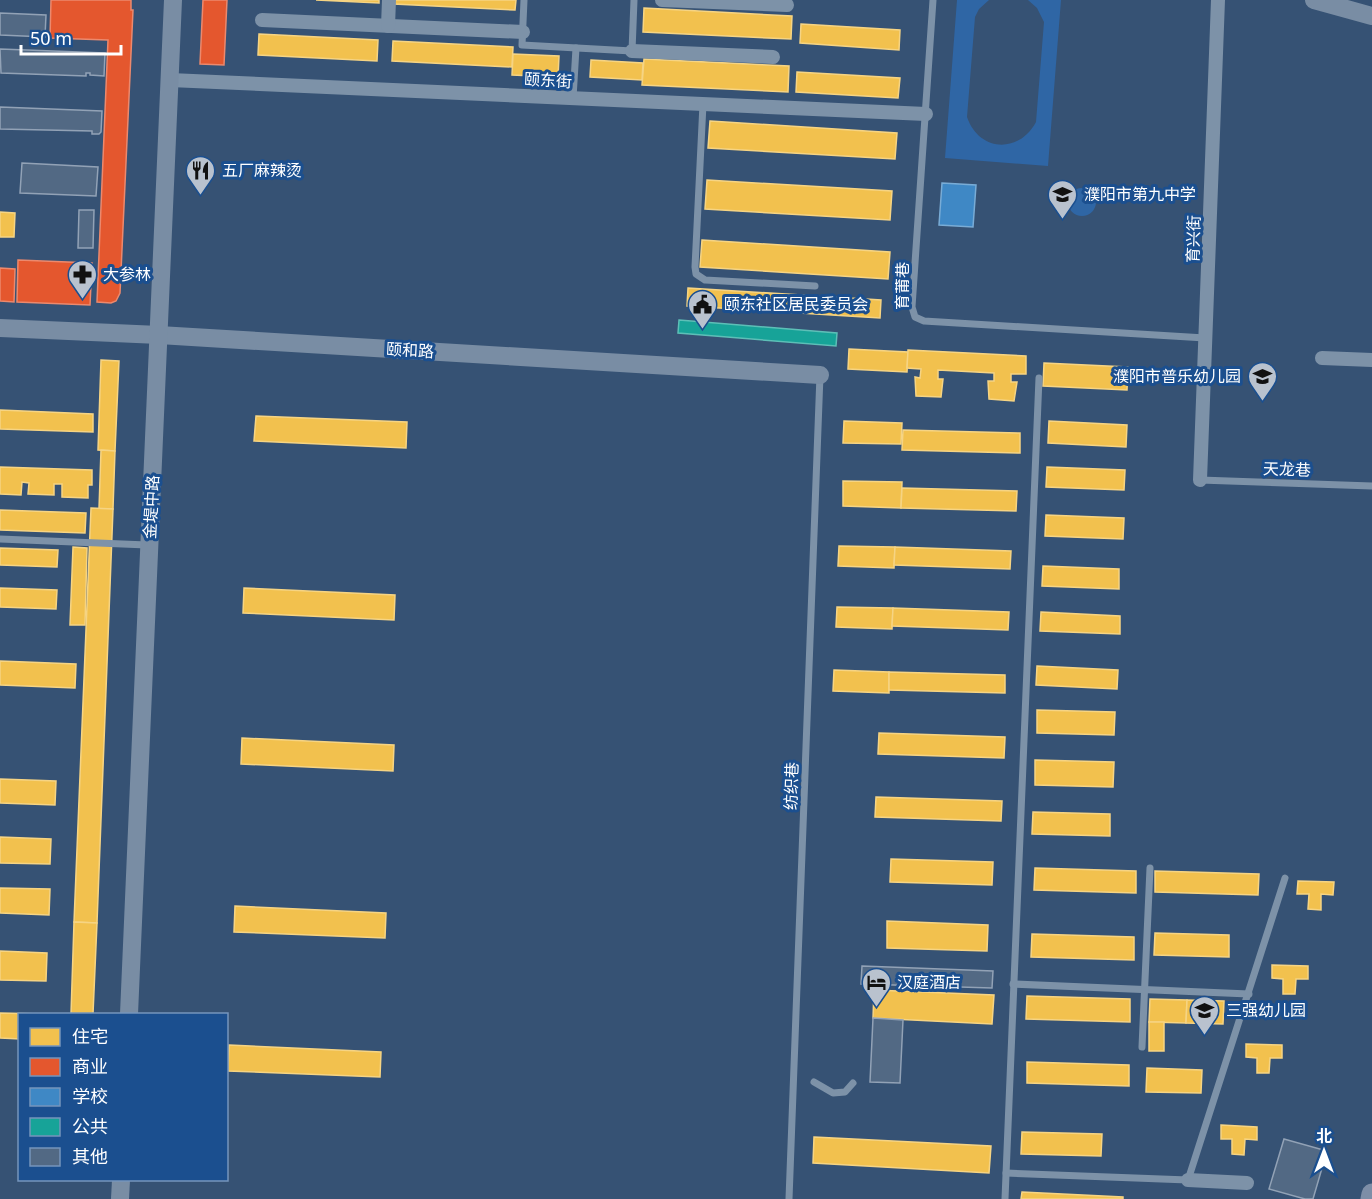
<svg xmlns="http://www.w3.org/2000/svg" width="1372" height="1199" font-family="'Noto Sans','Noto Sans SC',sans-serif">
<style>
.green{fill:#2f66a5}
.homes{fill:#f2c14e;stroke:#f6d483;stroke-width:1.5}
.shops{fill:#e4572e;stroke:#ec896d;stroke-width:1.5}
.schools{fill:#3f88c5;stroke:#79acd6;stroke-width:1.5}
.public{fill:#17a398;stroke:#5dbfb7;stroke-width:1.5}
.building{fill:#526984;stroke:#92a2b6;stroke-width:1.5}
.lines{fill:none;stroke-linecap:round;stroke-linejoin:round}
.lane{stroke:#7d92a8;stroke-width:7}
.street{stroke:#7d92a8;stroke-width:14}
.secondary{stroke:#798da4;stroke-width:18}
.primary{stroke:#7d8ea7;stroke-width:21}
.labels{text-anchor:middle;stroke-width:6;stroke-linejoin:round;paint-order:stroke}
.street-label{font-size:16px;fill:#fff;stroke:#1b4f8f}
.poi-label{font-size:16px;fill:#fff;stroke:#1b4f8f;text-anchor:start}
</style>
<rect width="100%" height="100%" fill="#365274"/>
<!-- green -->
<g class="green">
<path d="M957,0H989L979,9L975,17L967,117C979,152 1019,154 1036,122L1044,22L1037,8L1028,0H1061L1048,166L945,158Z"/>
<circle cx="1082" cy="202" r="14"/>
</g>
<!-- homes -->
<g class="homes">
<polygon points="316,0 379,0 379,3"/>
<polygon points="395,0 516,0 515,10 394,4"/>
<polygon points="644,8 792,16 791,39 643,32"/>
<polygon points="801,24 900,30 899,50 800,43"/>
<polygon points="259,34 378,40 377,61 258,55"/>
<polygon points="393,41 513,47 512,67 392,61"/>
<polygon points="513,54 559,56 558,77 512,75"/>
<polygon points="644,59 789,66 788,92 642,85"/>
<polygon points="591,60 643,63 642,80 590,77"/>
<polygon points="797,72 900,78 898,98 796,92"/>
<polygon points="710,121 897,133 895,159 708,148"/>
<polygon points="707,180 892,191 890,220 705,209"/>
<polygon points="0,212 15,213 14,237 0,237"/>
<polygon points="702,240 890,252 888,279 700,267"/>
<polygon points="688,288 881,300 880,318 687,306"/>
<polygon points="849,349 908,352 907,372 848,369"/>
<polygon points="908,350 1026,356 1026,374 1011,374 1011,382 1017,382 1014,401 989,399 988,381 994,381 994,373 938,370 938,379 943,379 941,397 916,396 915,377 920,378 921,369 907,368"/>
<polygon points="101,360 119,361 115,451 98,450"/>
<polygon points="1044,363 1128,367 1127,390 1043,386"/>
<polygon points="0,410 93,414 93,432 0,429"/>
<polygon points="256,416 407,422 406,448 254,441"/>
<polygon points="844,421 902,423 901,444 843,443"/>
<polygon points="1049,421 1127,425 1126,447 1048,443"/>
<polygon points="903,430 1020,433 1020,453 902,450"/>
<polygon points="101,450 115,451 113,509 99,509"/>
<polygon points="0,467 92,470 92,485 88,485 88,498 62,497 62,484 54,484 54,495 28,494 29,483 22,482 21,495 0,494"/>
<polygon points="1047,467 1125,470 1124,490 1046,487"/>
<polygon points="843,481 902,482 901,508 843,506"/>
<polygon points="902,488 1017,491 1016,511 901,508"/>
<polygon points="91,508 113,509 97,923 74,922"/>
<polygon points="0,510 86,513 85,533 0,530"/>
<polygon points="1046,515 1124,518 1123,539 1045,536"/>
<polygon points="839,546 895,547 894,568 838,566"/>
<polygon points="73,547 87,548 85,625 70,625"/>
<polygon points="895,547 1011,551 1010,569 894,565"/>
<polygon points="0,548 58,550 57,567 0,565"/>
<polygon points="1043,566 1119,569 1119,589 1042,586"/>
<polygon points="0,588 57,590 56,609 0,607"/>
<polygon points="244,588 395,595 394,620 243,613"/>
<polygon points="837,607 893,608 892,629 836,627"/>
<polygon points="893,608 1009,612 1008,630 892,626"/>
<polygon points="1041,612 1120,616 1120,634 1040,631"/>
<polygon points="0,661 76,664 75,688 0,685"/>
<polygon points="1037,666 1118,670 1117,689 1036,685"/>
<polygon points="834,670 889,672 889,693 833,691"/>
<polygon points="889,672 1005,675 1005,693 889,690"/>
<polygon points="1037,710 1115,712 1114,735 1037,733"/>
<polygon points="879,733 1005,737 1004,758 878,754"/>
<polygon points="242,738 394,745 393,771 241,764"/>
<polygon points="1035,760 1114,762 1113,787 1035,785"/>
<polygon points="0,779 56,781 55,805 0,803"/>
<polygon points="876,797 1002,801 1001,821 875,817"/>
<polygon points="1033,812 1110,814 1110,836 1032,834"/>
<polygon points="0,837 51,839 50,864 0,863"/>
<polygon points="891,859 993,862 992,885 890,882"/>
<polygon points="1035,868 1136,871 1136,893 1034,890"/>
<polygon points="1155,871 1259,874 1258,895 1155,892"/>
<polygon points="1298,881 1334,882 1333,895 1321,894 1321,910 1308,909 1309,894 1297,894"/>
<polygon points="0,888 50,889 49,915 0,913"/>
<polygon points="235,906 386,913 385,938 234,932"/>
<polygon points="887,921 988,925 987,951 887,948"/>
<polygon points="74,922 97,923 93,1014 71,1014"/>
<polygon points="1155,933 1229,935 1229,957 1154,955"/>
<polygon points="1032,934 1134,937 1134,960 1031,957"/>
<polygon points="0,951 47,953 46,981 0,980"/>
<polygon points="1272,965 1308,966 1308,979 1296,979 1295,994 1283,994 1283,979 1272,978"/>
<polygon points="874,990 994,995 992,1024 873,1018"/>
<polygon points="1027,996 1130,999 1130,1022 1026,1019"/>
<polygon points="1150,999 1187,1000 1186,1023 1149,1022"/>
<polygon points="1187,1000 1224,1001 1223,1024 1186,1023"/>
<polygon points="0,1013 44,1014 20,1014 20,1039 0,1038"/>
<rect x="1149" y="1022" width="15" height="29"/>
<polygon points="1246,1044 1282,1045 1282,1058 1270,1058 1269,1073 1257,1073 1257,1058 1246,1057"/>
<polygon points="229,1045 381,1052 380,1077 228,1071"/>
<polygon points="1027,1062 1129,1065 1129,1086 1027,1083"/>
<polygon points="1147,1068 1202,1070 1201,1093 1146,1092"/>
<polygon points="1221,1125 1257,1127 1257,1140 1245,1139 1244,1155 1232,1154 1232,1139 1221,1139"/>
<polygon points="1022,1132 1102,1134 1101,1156 1021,1154"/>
<polygon points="814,1137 991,1146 989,1173 813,1163"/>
<polygon points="1022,1192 1123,1197 1123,1199 1021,1199"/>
</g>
<!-- shops -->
<g class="shops">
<polygon points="51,0 131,0 131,10 133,10 120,293 116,301 111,303 97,302 108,40 50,38"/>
<polygon points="203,0 227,0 224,65 200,64"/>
<polygon points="18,260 92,263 90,305 17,302"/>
<polygon points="0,268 15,269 14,302 0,301"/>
</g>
<!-- schools -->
<polygon class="schools" points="942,183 976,185 973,227 939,225"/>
<!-- public -->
<polygon class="public" points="679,320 837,333 836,346 678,333"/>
<!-- building -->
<g class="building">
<polygon points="0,13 46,15 45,37 0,35"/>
<polygon points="0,49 105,53 104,76 90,75 90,73 86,73 86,76 1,73"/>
<polygon points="0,107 102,111 101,132 99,134 92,134 92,131 0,129"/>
<polygon points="22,163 98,167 96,196 20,193"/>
<polygon points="79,210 94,210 93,248 78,248"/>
<polygon points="862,966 993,971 992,988 861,984"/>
<polygon points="873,1018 903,1020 900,1083 870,1082"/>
<polygon points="1284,1139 1327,1151 1313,1199 1305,1199 1269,1189"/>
</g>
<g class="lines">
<!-- lane -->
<g class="lane">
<polyline points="524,0 522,45 632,51 634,0"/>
<polyline points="933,0 912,307 915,317 924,321 1205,338"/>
<polyline points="573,98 576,48"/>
<polyline points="703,104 695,267 696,274 705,280 815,286"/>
<polyline points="1200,480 1372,486"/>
<polyline points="0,539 147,545"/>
<polyline points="1013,984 1249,994"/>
<polyline points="1142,1047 1150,868"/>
<polyline points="814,1082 833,1093 845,1092 853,1083"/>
<polyline points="1006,1173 1188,1180 1285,878"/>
<polyline points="789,1199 820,375"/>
<polyline points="1005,1199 1039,378"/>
</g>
<!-- street -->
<g class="street">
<polyline points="662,0 787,5"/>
<polyline points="262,20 523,32"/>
<polyline points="388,26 389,0"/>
<polyline points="632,51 773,57"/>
<polyline points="170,80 926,114"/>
<polyline points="1322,358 1372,360"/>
<polyline points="1200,480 1218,0"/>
<polyline points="1188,1180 1247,1183"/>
</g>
<!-- secondary -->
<g class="secondary">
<polyline points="1314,0 1372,16"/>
<polyline points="0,328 159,335 820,375"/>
<polyline points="129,1014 173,0"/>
<polyline points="120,1199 121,1180"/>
</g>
<!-- primary -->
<polyline class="primary" points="1371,1199 1372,1194"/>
</g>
<!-- icons -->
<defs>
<symbol id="restaurant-pin" viewBox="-11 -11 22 30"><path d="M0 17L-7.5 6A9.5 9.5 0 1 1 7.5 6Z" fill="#b9c2ce" stroke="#1b4f8f"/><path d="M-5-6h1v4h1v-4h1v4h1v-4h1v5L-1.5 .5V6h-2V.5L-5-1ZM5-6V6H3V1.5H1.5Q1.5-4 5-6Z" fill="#111"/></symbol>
<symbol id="school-pin" viewBox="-11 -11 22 30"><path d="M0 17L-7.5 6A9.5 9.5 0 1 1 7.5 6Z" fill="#b9c2ce" stroke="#1b4f8f"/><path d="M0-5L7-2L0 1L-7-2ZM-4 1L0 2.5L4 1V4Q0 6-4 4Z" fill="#111"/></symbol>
<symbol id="pharmacy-pin" viewBox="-11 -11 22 30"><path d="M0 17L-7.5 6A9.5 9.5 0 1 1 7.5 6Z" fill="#b9c2ce" stroke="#1b4f8f"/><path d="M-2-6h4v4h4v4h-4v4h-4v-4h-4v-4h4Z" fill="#111"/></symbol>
<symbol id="civic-pin" viewBox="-11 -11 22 30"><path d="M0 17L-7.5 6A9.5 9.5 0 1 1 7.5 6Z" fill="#b9c2ce" stroke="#1b4f8f"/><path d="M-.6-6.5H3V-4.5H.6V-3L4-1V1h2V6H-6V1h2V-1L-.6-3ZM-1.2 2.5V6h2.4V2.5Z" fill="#111"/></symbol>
<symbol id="hotel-pin" viewBox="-11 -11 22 30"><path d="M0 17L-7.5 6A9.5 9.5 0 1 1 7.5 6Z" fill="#b9c2ce" stroke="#1b4f8f"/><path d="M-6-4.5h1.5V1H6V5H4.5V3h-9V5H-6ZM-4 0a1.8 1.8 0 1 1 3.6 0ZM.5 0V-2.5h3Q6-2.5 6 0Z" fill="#111"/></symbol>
</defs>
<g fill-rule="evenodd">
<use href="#restaurant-pin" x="184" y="154" width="33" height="45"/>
<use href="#school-pin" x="1046" y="178" width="33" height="45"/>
<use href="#pharmacy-pin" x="66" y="258" width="33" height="45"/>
<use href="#civic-pin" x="686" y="288" width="33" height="45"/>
<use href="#school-pin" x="1246" y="360" width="33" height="45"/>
<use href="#hotel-pin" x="860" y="966" width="33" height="45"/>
<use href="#school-pin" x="1188" y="994" width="33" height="45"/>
</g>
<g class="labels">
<!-- street labels -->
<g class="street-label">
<text transform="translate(548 80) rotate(3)" y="6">颐东街</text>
<text transform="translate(1193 239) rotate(-88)" y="6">育兴街</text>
<text transform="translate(902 286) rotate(-90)" y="6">育莆巷</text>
<text transform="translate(410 350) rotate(3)" y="6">颐和路</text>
<text transform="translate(1287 469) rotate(2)" y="6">天龙巷</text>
<text transform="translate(151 507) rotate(-87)" y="6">金堤中路</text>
<text transform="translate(791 786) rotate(-88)" y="6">纺织巷</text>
</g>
<!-- poi labels -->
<g class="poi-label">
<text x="222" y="176">五厂麻辣烫</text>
<text x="1084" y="200">濮阳市第九中学</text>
<text x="103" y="280">大参林</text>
<text x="724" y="310">颐东社区居民委员会</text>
<text x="1241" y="382" text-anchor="end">濮阳市普乐幼儿园</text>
<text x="897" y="988">汉庭酒店</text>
<text x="1226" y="1016">三强幼儿园</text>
</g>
</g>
<!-- legend -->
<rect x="18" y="1013" width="210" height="168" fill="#1b4f8f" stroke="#7695bc" stroke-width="1.5"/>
<rect x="30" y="1028" width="30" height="18" fill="#f2c14e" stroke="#7695bc" stroke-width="1.5"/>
<text x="72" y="1043" font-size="18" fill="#ffffff">住宅</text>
<rect x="30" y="1058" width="30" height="18" fill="#e4572e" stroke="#7695bc" stroke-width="1.5"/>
<text x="72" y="1073" font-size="18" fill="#ffffff">商业</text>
<rect x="30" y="1088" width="30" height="18" fill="#3f88c5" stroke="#7695bc" stroke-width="1.5"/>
<text x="72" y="1103" font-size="18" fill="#ffffff">学校</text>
<rect x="30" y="1118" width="30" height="18" fill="#17a398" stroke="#7695bc" stroke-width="1.5"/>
<text x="72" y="1133" font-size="18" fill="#ffffff">公共</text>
<rect x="30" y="1148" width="30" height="18" fill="#526984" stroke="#7695bc" stroke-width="1.5"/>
<text x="72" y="1163" font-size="18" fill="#ffffff">其他</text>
<!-- north arrow -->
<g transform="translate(1324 1151)" stroke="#1b4f8f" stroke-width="4.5" paint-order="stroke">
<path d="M0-4.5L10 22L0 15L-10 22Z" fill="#ffffff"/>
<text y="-9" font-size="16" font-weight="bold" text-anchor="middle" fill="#ffffff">北</text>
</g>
<!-- scale -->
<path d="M21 45v9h100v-9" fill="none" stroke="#ffffff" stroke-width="3"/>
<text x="30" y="45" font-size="18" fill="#ffffff" stroke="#1b4f8f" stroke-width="4.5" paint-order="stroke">50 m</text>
</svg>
